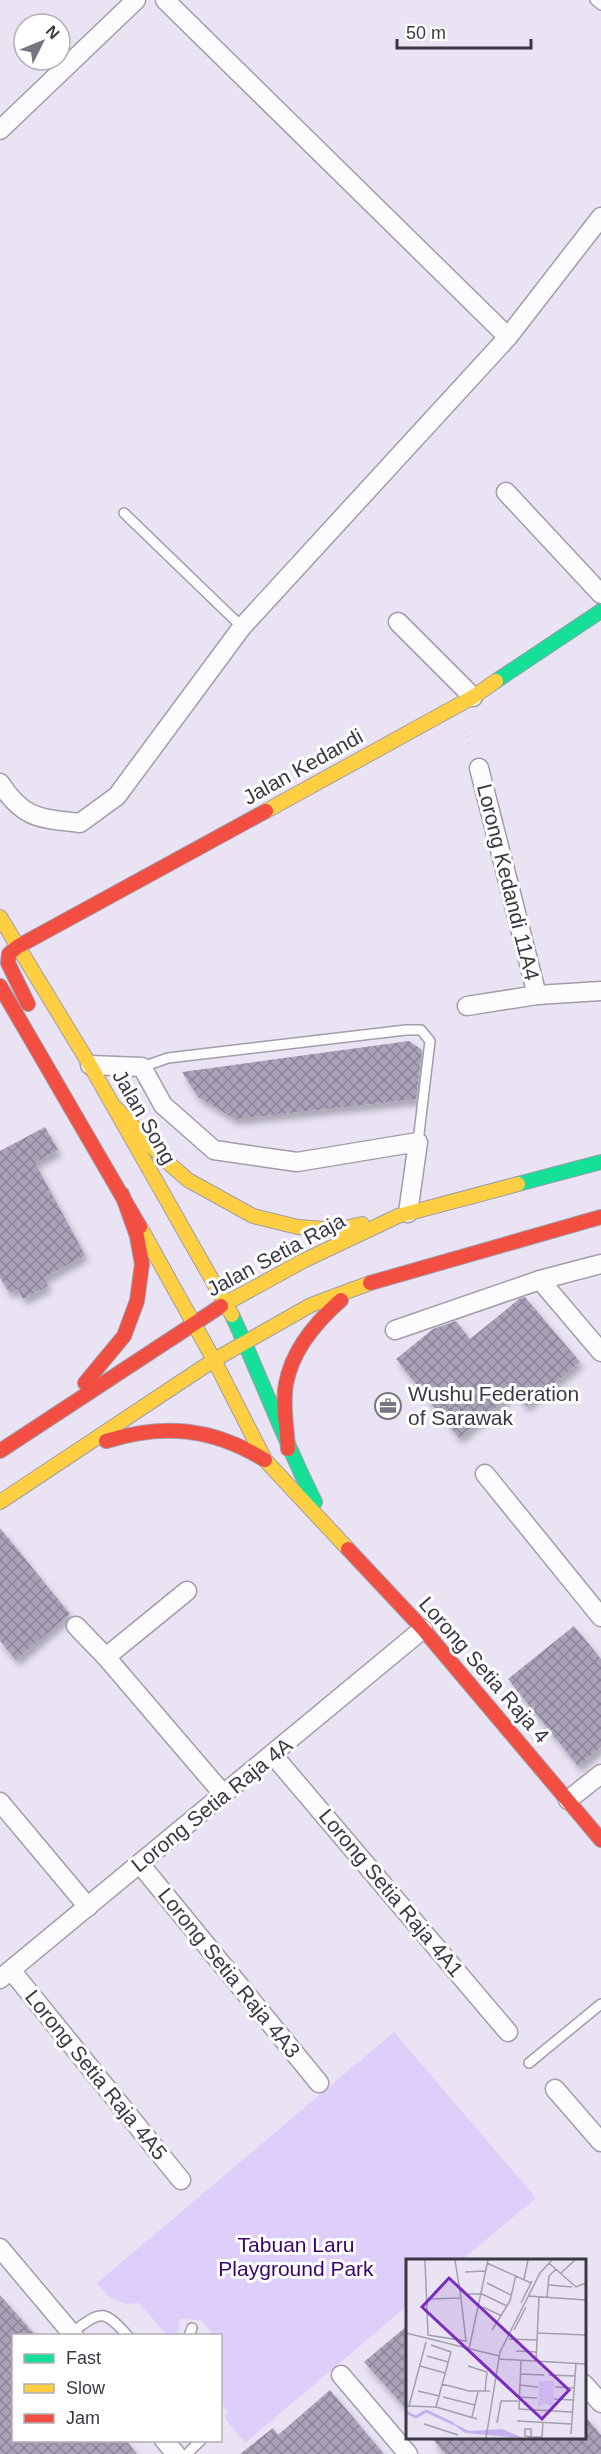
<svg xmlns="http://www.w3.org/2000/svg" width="601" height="2454" font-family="Arial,sans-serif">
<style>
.green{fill:#ddcffa}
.building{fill:url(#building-cross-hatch);filter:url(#shadow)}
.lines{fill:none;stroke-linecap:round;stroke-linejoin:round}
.lane-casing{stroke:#a19da9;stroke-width:12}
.street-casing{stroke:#a19da9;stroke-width:21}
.fast-casing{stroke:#a19da9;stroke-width:16}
.slow-casing{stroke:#a19da9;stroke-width:16}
.jam-casing{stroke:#a19da9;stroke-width:16}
.path{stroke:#dbdadf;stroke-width:3;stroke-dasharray:1.5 4.5;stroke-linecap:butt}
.lane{stroke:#fcfbfd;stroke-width:9}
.street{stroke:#fcfbfd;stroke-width:18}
.fast{stroke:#16e098;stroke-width:14}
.slow{stroke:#ffcf43;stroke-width:14}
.jam{stroke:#f24e42;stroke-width:14}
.labels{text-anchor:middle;stroke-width:6;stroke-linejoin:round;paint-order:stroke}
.street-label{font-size:21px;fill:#3b3843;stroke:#fff}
.poi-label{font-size:21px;fill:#3b3843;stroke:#fff;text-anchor:start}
.park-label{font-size:21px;fill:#3a036b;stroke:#fff}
.inset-river{fill:none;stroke:#c6b0f0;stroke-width:3}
.inset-road{fill:none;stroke:#a39fad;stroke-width:1.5}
.view{fill:#7b2cbf;fill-opacity:0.15;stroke:#7b2cbf;stroke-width:3}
.inset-edge{fill:none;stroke:#3b3843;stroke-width:3}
</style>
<defs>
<pattern id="building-cross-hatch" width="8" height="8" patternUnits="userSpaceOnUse" patternTransform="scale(1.5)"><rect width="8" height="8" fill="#aaa2b9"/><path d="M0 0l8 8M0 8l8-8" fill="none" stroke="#8c8598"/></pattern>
<filter id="shadow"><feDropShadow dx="3.5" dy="6" stdDeviation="3" flood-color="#0004"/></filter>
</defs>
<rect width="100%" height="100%" fill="#e9e3f4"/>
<!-- green -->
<path class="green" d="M394,2032L536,2198L462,2260H408L407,2306L245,2443L225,2418L228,2412L221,2403L220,2336L205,2335L212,2333L201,2320L180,2319L178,2335H167L139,2303C119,2306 109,2299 97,2283Z"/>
<!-- building -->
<g class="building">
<polygon points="409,1041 422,1050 416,1099 235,1119 198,1097 182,1072"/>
<polygon points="45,1127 58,1150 35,1163 85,1255 44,1278 48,1286 23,1299 18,1289 10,1293 0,1278 0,1151"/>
<polygon points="525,1297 580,1362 526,1406 514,1392 459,1438 396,1359 433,1329 456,1321 470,1339 519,1299"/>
<polygon points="0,1528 70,1614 16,1660 0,1641"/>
<polygon points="574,1626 601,1659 601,1747 578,1766 508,1679"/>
<polygon points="0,2295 36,2336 14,2336 14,2440 126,2440 137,2454 0,2454"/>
<polygon points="408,2325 408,2411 364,2362"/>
<polygon points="330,2390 384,2454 240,2454 273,2428 278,2435"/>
<polygon points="585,2416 601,2435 601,2454 445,2454 432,2438 585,2438"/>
</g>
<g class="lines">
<defs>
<g id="lane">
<polyline points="595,0 601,5"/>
<polyline points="124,513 242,627"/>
<polyline points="142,1067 168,1058 406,1030 421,1030 430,1041 418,1142"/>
<polyline points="529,2063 601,2004"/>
<path d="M72,2332C101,2312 102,2307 128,2336"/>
<polyline points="189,2336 192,2328"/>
<polyline points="187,2454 201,2440"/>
</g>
<g id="street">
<polyline points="165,0 508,337 601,217"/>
<polyline points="0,130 136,0"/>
<polyline points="506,492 601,594"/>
<polyline points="398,622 473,697"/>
<polyline points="479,768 537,995"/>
<path d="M0,783C24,820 40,818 80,823L117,796L242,627L508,337"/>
<polyline points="467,1006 537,995 601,991"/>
<polyline points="90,1065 142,1067 163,1105 214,1150 297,1162 418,1142 408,1213"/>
<polyline points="540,1280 601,1352"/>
<polyline points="395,1330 540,1280 601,1264"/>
<polyline points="485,1474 601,1617"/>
<polyline points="76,1626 106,1657 224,1795"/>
<polyline points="106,1657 187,1591"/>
<polyline points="273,1755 508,2032"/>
<polyline points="568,1800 601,1774"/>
<polyline points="0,1802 88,1907"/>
<polyline points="140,1864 319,2083"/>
<polyline points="11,1970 181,2180"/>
<polyline points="0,1979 423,1629"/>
<polyline points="555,2089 601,2142"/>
<polyline points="0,2248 74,2336"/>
<polyline points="341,2375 408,2454"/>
<polyline points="584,2384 601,2403"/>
<polyline points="164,2440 176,2454"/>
</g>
<g id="fast">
<polyline points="496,681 601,611"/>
<polyline points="518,1184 601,1162"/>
<path d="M232,1315C261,1377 284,1441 315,1502"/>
</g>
<g id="slow">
<polyline points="266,811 473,697 496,681"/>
<polyline points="0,917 90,1065 232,1315"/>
<polyline points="115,1107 165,1160 188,1180 253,1216 298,1227 338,1230 362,1224"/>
<polyline points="140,1227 214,1360 265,1460 348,1549"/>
<polyline points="221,1306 303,1261 398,1216 518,1184"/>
<polyline points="0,1502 214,1360 311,1305 370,1283"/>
</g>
<g id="jam">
<polyline points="0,986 140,1227"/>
<polyline points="28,1004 8,963 9,954 17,947 266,811"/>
<polyline points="370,1283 601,1217"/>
<polyline points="85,1383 124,1336 137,1301 142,1264 137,1236 122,1194"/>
<path d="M106,1441C164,1423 213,1428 265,1460"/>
<path d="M288,1449C287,1428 282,1405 286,1384C292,1350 316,1322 341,1300"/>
<polyline points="0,1451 221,1306"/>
<polyline points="348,1549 423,1629 601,1840"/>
</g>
</defs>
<!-- lane casing -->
<use href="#lane" class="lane-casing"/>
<!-- street casing -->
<use href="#street" class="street-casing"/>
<!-- fast casing -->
<use href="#fast" class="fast-casing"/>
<!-- slow casing -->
<use href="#slow" class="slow-casing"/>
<!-- jam casing -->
<use href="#jam" class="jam-casing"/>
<!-- path -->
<polyline class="path" points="464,725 473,752"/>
<!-- lane -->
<use href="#lane" class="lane"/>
<!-- street -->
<use href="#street" class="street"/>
<!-- fast -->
<use href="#fast" class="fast"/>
<!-- slow -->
<use href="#slow" class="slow"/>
<!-- jam -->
<use href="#jam" class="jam"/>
</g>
<!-- icons -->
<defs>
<symbol id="office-ring" viewBox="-11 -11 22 22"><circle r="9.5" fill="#fff" stroke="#787481" stroke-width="1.5"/><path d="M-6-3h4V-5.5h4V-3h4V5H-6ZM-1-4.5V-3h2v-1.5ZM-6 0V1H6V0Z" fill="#787481"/></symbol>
</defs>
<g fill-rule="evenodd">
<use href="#office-ring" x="373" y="1391" width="30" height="30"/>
</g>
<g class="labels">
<!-- street labels -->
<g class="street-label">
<text transform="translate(303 767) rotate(-29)" y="7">Jalan Kedandi</text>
<text transform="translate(508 882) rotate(76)" y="7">Lorong Kedandi 11A4</text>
<text transform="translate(144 1117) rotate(60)" y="7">Jalan Song</text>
<text transform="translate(276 1255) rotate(-28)" y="7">Jalan Setia Raja</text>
<text transform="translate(484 1670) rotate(49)" y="7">Lorong Setia Raja 4</text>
<text transform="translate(212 1805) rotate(-39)" y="7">Lorong Setia Raja 4A</text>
<text transform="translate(391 1893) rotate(50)" y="7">Lorong Setia Raja 4A1</text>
<text transform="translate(229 1973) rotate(51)" y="7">Lorong Setia Raja 4A3</text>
<text transform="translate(96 2075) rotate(51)" y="7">Lorong Setia Raja 4A5</text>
</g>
<!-- poi labels -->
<g class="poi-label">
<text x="408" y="1401">Wushu Federation<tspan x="408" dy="24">of Sarawak</tspan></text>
</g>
<!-- park labels -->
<g class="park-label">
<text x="296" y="2252">Tabuan Laru<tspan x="296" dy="24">Playground Park</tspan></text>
</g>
</g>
<!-- overview -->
<g transform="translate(406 2259)">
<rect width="180" height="180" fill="#e9e3f4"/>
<path d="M133,122H148L147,148L139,144L132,148Z" fill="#ddcffa"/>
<path d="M43,162L63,172L96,170L117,179L59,174Z" fill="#c6b0f0"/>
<path class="inset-river" d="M0,153L10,158L20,152L48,165"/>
<path class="inset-road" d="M19,1L22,76L60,82L55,39M81,4L125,24M143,4L170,28L180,24M59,13L79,12M155,14L169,1M118,20L122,1M81,24L105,36M143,26L166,28M62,35H76L101,47M122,37L180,41M141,39L143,17L150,10M22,40L55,39L49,1M115,44L126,22M77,48L96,57M86,71L104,42L110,16M108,71L120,48M0,74L93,97M131,74L180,76M103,80L131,81M25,86L45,93L30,148M63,90L82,1M110,92L130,93M21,97L42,103M92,100L180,105M115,102L113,150L166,153M130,103L133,38M14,107L39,114M62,107L81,113L79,132M114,115L138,116M143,116L169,117M36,125L63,132H84M113,126L132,128M149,128L168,129M12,132L33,137M37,138L69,146M113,138L131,139M148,140L167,141M0,147L30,148L71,160M3,147L20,83M66,158L72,133M111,162L166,165M91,164L95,142H112M18,165L52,176M165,175L170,104M125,178V170H119V177L125,178H136L137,164M80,179L94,93L134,14L146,1"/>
<path class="view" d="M43,19L163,131L136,160L16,48Z"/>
<rect width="180" height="180" class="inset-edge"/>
</g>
<!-- legend -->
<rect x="12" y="2334" width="210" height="108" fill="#ffffff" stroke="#b1afb4" stroke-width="1.5"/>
<rect x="24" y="2354" width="30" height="9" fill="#16e098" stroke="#b1afb4" stroke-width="1.5"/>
<text x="66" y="2364" font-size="18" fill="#3b3843">Fast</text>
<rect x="24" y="2384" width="30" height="9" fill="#ffcf43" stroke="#b1afb4" stroke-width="1.5"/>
<text x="66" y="2394" font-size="18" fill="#3b3843">Slow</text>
<rect x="24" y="2414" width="30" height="9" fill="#f24e42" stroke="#b1afb4" stroke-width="1.5"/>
<text x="66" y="2424" font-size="18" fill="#3b3843">Jam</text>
<!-- north arrow -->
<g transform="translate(42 42) rotate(47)"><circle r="28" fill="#ffffff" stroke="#b1afb4" stroke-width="1.5"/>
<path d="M0-4.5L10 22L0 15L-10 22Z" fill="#787481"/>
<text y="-9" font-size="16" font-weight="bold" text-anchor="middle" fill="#3b3843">N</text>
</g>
<!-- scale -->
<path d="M397 39v9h134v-9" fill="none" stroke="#3b3843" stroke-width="3"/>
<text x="406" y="39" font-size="18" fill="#3b3843" stroke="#ffffff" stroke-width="4.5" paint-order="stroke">50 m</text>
</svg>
